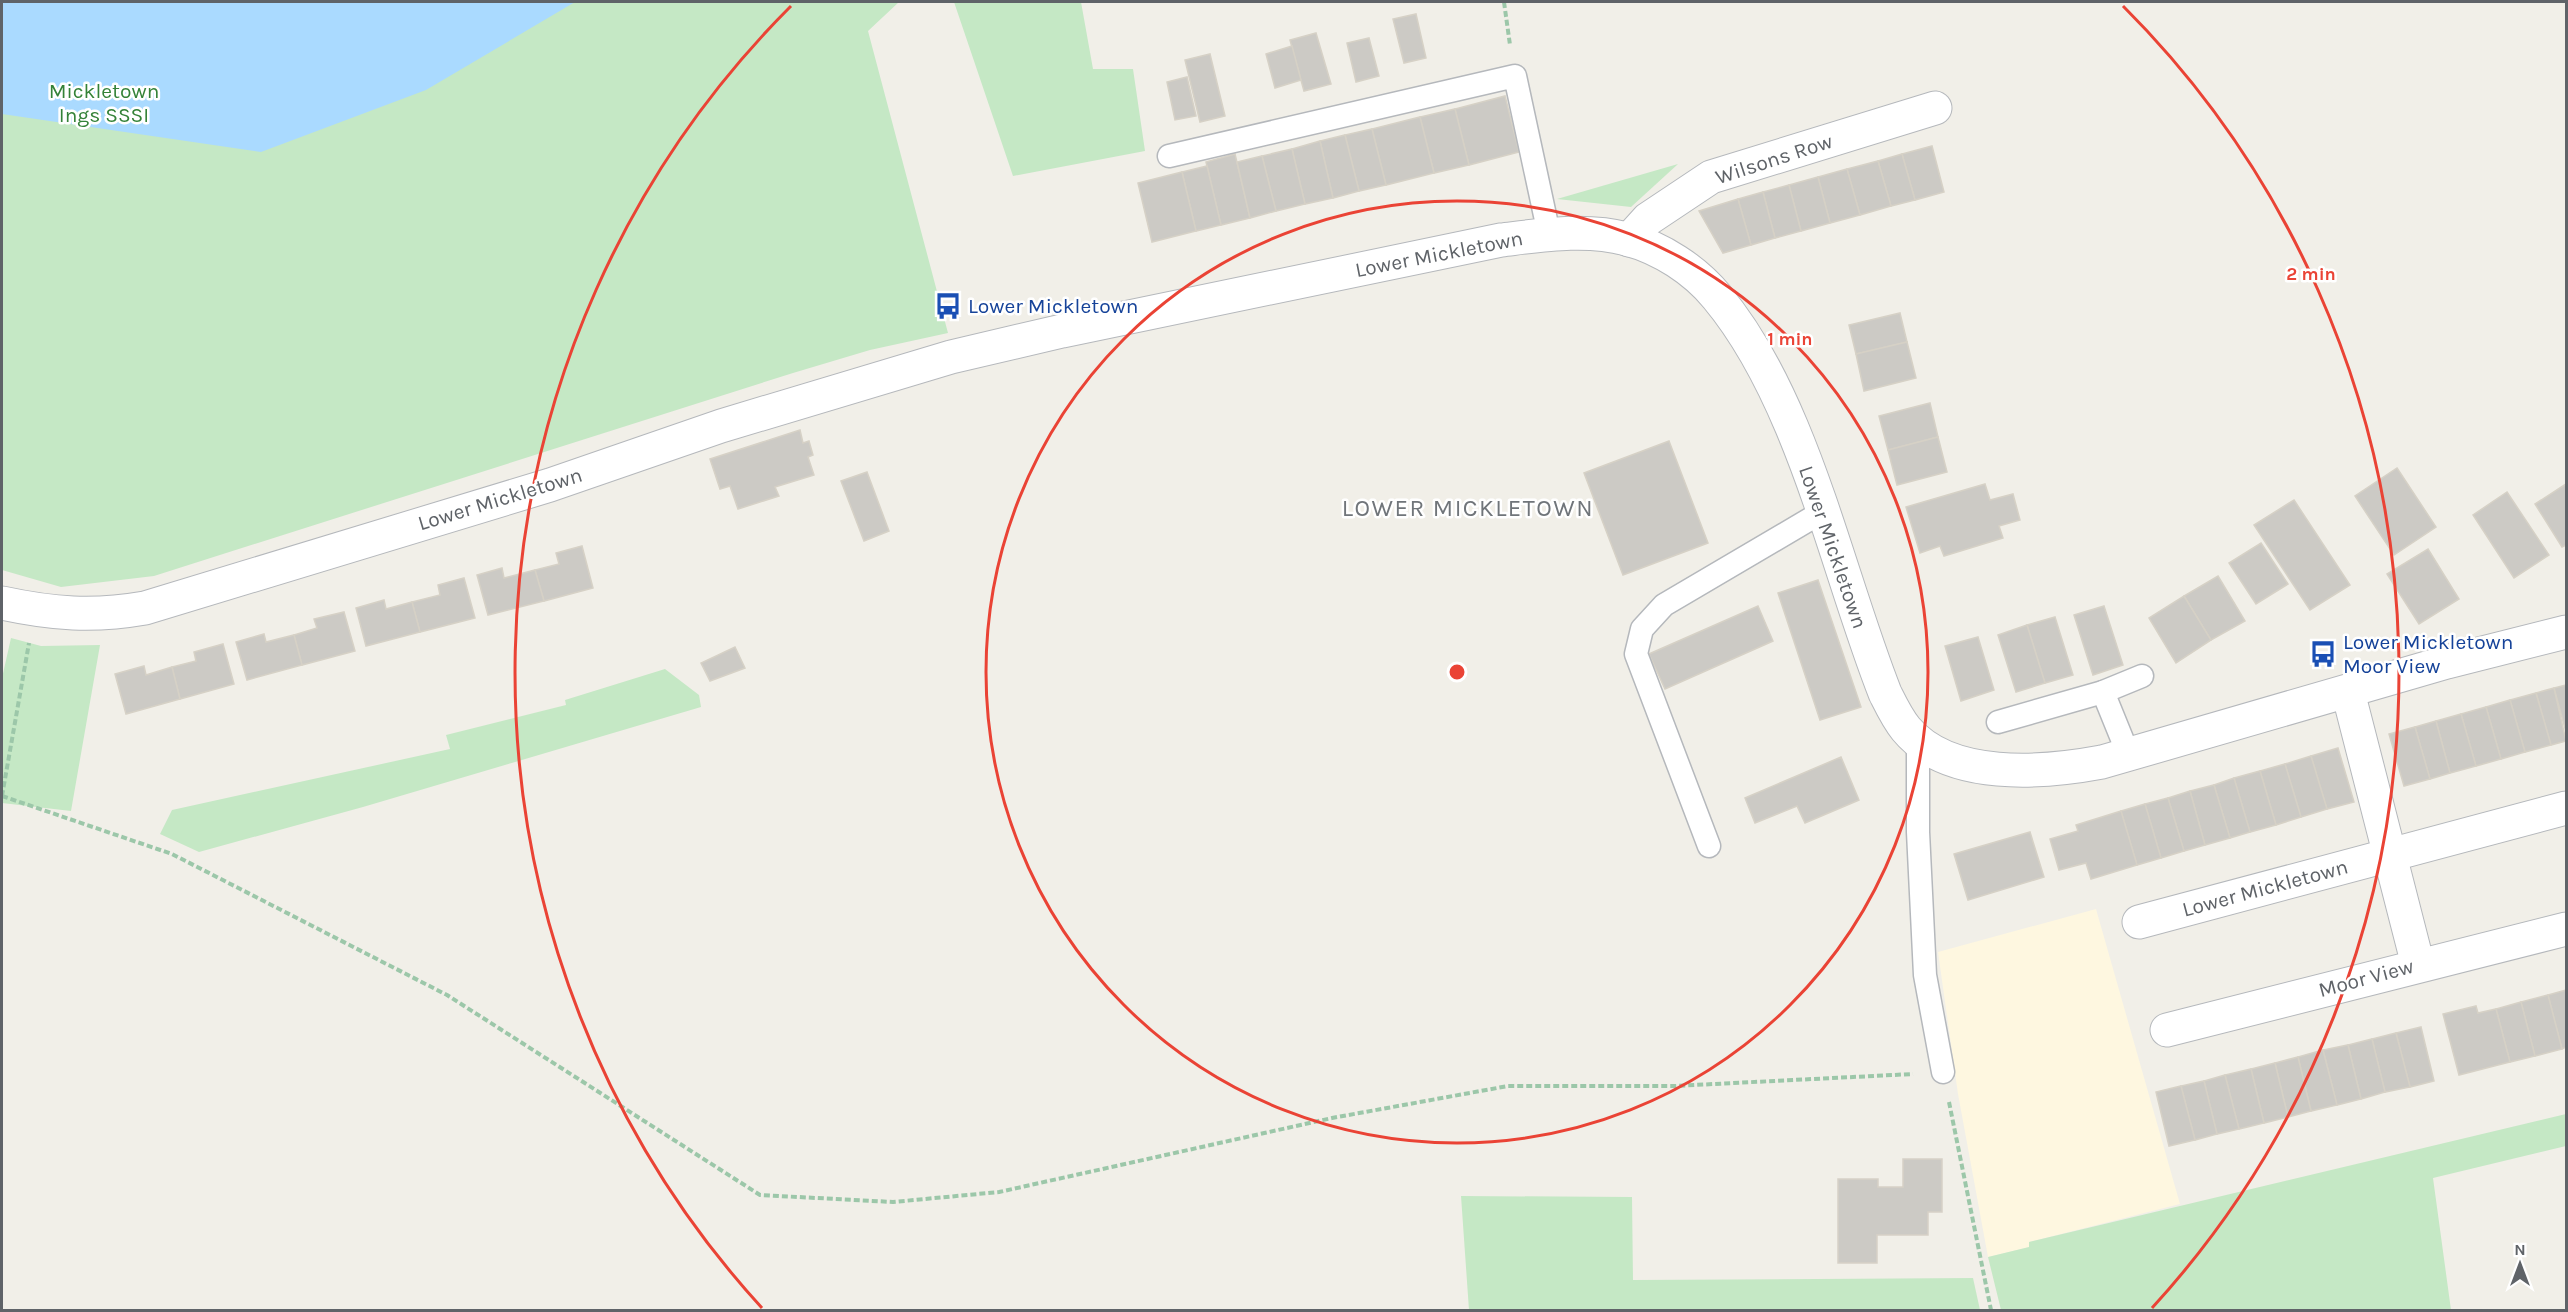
<svg xmlns="http://www.w3.org/2000/svg" width="2568" height="1312" font-family="Karla,sans-serif">
<style>
.commercial{fill:#fef7e0}
.green{fill:#c5e8c5}
.water{fill:#aadaff}
.building{fill:#cccac5;stroke:#d6d1c6;stroke-width:1.5}
.lines{fill:none;stroke-linecap:round;stroke-linejoin:round}
.service-casing{stroke:#b5b8bc;stroke-width:25}
.minor-casing{stroke:#b5b8bc;stroke-width:35}
.tertiary-casing{stroke:#b5b8bc;stroke-width:35}
.path{stroke:#9cc7a9;stroke-width:4;stroke-dasharray:6 3;stroke-linecap:butt}
.service{stroke:#fff;stroke-width:22}
.minor{stroke:#fff;stroke-width:33}
.tertiary{stroke:#fff;stroke-width:33}
.ring{fill:none;stroke:#ea4335;stroke-width:3}
.labels{text-anchor:middle;stroke-width:5;stroke-linejoin:round;paint-order:stroke}
.park-label{font-size:21px;fill:#348238;stroke:#fff}
.street-label{font-size:21px;fill:#5f6368;stroke:#fff}
.transit-label{font-size:21px;fill:#164399;stroke:#fff;text-anchor:start}
.quarter-label{font-size:24px;letter-spacing:1.5px;fill:#70757a;stroke:#fff}
.centre{fill:#ea4335;stroke:#fff;stroke-width:3}
.ring-label{font-size:18px;text-anchor:middle;font-weight:bold;fill:#ea4335;stroke:#fff;stroke-width:5;stroke-linejoin:round;paint-order:stroke}
</style>
<rect width="100%" height="100%" fill="#f1efe8"/>
<!-- commercial -->
<polygon class="commercial" points="2096,909 2180,1204 2029,1242 2030,1247 1988,1257 1958,1094 1938,952"/>
<!-- green -->
<g class="green">
<polygon points="2,2 899,2 868,31 948,333 870,350 793,373 154,576 61,587 2,570"/>
<polygon points="954,2 1081,2 1093,69 1133,69 1145,151 1013,176"/>
<polygon points="1678,164 1631,207 1557,199"/>
<polygon points="11,638 41,646 100,645 71,811 2,803 2,678"/>
<polygon points="665,669 699,695 701,707 363,807 199,852 160,834 172,810 450,749 446,735 566,705 565,700"/>
<polygon points="2566,1114 2566,1146 2433,1178 2451,1310 2001,1310 1988,1257 2029,1247 2029,1242"/>
<polygon points="1461,1196 1632,1197 1633,1280 1973,1278 1980,1310 1469,1310"/>
</g>
<!-- water -->
<polygon class="water" points="2,2 575,2 426,90 261,152 2,114"/>
<!-- building -->
<g class="building">
<polygon points="1416,14 1426,58 1404,63 1393,19"/>
<polygon points="1316,33 1331,84 1304,91 1290,40"/>
<polygon points="1369,38 1379,76 1356,82 1347,43"/>
<polygon points="1292,46 1301,80 1275,88 1266,54"/>
<polygon points="1210,54 1225,116 1200,122 1185,60"/>
<polygon points="1187,77 1196,116 1175,120 1167,82"/>
<polygon points="1505,96 1519,152 1469,165 1455,109"/>
<polygon points="1455,109 1469,165 1434,173 1420,117"/>
<polygon points="1420,117 1434,173 1386,185 1372,129"/>
<polygon points="1372,129 1386,185 1359,191 1345,135"/>
<polygon points="1345,135 1359,191 1333,198 1320,141"/>
<polygon points="1320,141 1333,198 1305,204 1292,149"/>
<polygon points="1932,146 1944,192 1915,200 1902,154"/>
<polygon points="1292,149 1305,204 1276,211 1262,156"/>
<polygon points="1235,154 1250,218 1221,225 1206,162"/>
<polygon points="1902,154 1915,200 1891,206 1878,161"/>
<polygon points="1262,156 1276,211 1250,218 1237,162"/>
<polygon points="1878,161 1891,206 1860,215 1847,169"/>
<polygon points="1207,166 1221,225 1196,231 1182,172"/>
<polygon points="1847,169 1860,215 1830,223 1818,177"/>
<polygon points="1182,172 1196,231 1152,242 1138,183"/>
<polygon points="1818,177 1830,223 1801,231 1789,185"/>
<polygon points="1789,185 1801,231 1775,238 1763,192"/>
<polygon points="1763,192 1775,238 1751,245 1738,199"/>
<polygon points="1738,199 1751,245 1723,253 1699,211"/>
<polygon points="1900,313 1907,342 1856,354 1849,325"/>
<polygon points="1907,342 1916,378 1864,391 1856,354"/>
<polygon points="1930,403 1938,437 1888,450 1879,416"/>
<polygon points="800,430 803,443 809,441 813,455 808,457 814,475 775,487 779,496 738,509 730,486 720,489 710,459"/>
<polygon points="1938,437 1947,472 1897,485 1888,450"/>
<polygon points="1669,441 1708,543 1623,575 1584,473"/>
<polygon points="2397,468 2436,527 2394,555 2355,496"/>
<polygon points="867,472 889,531 864,541 841,481"/>
<polygon points="1985,484 1990,500 2013,494 2020,520 1999,526 2003,538 1944,556 1940,546 1920,553 1906,507"/>
<polygon points="2566,484 2566,545 2562,547 2535,504"/>
<polygon points="2507,492 2549,555 2514,578 2473,515"/>
<polygon points="2294,500 2350,585 2310,610 2254,525"/>
<polygon points="2261,543 2288,584 2256,604 2229,563"/>
<polygon points="582,546 593,588 544,601 535,570 559,564 556,553"/>
<polygon points="2428,549 2459,599 2419,624 2387,574"/>
<polygon points="502,568 504,578 535,570 544,601 488,615 477,575"/>
<polygon points="2218,576 2245,621 2211,640 2184,596"/>
<polygon points="464,578 475,618 420,632 412,602 440,595 438,585"/>
<polygon points="1818,580 1861,707 1820,720 1778,593"/>
<polygon points="2184,596 2211,640 2176,663 2149,618"/>
<polygon points="384,600 386,609 412,602 420,632 366,646 356,608"/>
<polygon points="1758,606 1773,641 1665,689 1649,654"/>
<polygon points="2104,606 2123,665 2093,675 2074,615"/>
<polygon points="344,612 355,651 302,665 294,635 317,628 314,619"/>
<polygon points="2055,617 2073,675 2045,683 2027,625"/>
<polygon points="2027,625 2045,683 2016,692 1998,635"/>
<polygon points="264,634 266,642 294,635 302,665 247,680 236,642"/>
<polygon points="1978,637 1994,690 1961,701 1945,646"/>
<polygon points="223,644 234,684 180,699 172,667 196,661 194,652"/>
<polygon points="735,647 745,668 710,681 701,663"/>
<polygon points="144,666 146,675 172,667 180,699 126,714 115,674"/>
<polygon points="2566,685 2566,732 2554,688"/>
<polygon points="2554,688 2566,741 2551,745 2536,693"/>
<polygon points="2536,693 2551,745 2525,752 2510,700"/>
<polygon points="2510,700 2525,752 2501,759 2486,707"/>
<polygon points="2486,707 2501,759 2476,766 2461,714"/>
<polygon points="2461,714 2476,766 2450,773 2436,721"/>
<polygon points="2436,721 2450,773 2430,779 2415,727"/>
<polygon points="2415,727 2430,779 2404,786 2389,734"/>
<polygon points="2338,748 2354,802 2327,809 2311,756"/>
<polygon points="2311,756 2327,809 2301,817 2285,764"/>
<polygon points="1841,757 1859,800 1805,823 1797,806 1755,823 1745,798"/>
<polygon points="2285,764 2301,817 2276,825 2260,771"/>
<polygon points="2260,771 2276,825 2250,832 2234,778"/>
<polygon points="2234,778 2250,832 2230,838 2214,785"/>
<polygon points="2214,785 2230,838 2205,845 2190,791"/>
<polygon points="2190,791 2205,845 2184,851 2168,798"/>
<polygon points="2168,798 2184,851 2161,858 2145,804"/>
<polygon points="2145,804 2161,858 2137,865 2121,811"/>
<polygon points="2121,811 2137,865 2091,879 2086,863 2059,870 2050,839 2078,831 2076,825"/>
<polygon points="2030,832 2044,877 1968,900 1954,854"/>
<polygon points="2566,990 2566,1047 2562,1049 2548,995"/>
<polygon points="2548,995 2562,1049 2535,1056 2521,1002"/>
<polygon points="2521,1002 2535,1056 2510,1062 2496,1009"/>
<polygon points="2476,1006 2478,1013 2496,1009 2510,1062 2459,1075 2443,1014"/>
<polygon points="2421,1027 2434,1081 2410,1087 2396,1033"/>
<polygon points="2396,1033 2410,1087 2385,1092 2372,1039"/>
<polygon points="2372,1039 2385,1092 2361,1099 2348,1045"/>
<polygon points="2348,1045 2361,1099 2337,1105 2323,1050"/>
<polygon points="2323,1050 2337,1105 2311,1111 2298,1057"/>
<polygon points="2298,1057 2311,1111 2288,1117 2275,1063"/>
<polygon points="2275,1063 2288,1117 2264,1123 2251,1069"/>
<polygon points="2251,1069 2264,1123 2239,1129 2225,1075"/>
<polygon points="2225,1075 2239,1129 2217,1134 2204,1081"/>
<polygon points="2204,1081 2217,1134 2195,1140 2181,1086"/>
<polygon points="2181,1086 2195,1140 2169,1146 2156,1092"/>
<polygon points="1903,1159 1942,1159 1942,1212 1928,1212 1928,1235 1877,1235 1877,1263 1838,1263 1838,1179 1878,1179 1878,1187 1903,1187"/>
</g>
<g class="lines">
<defs>
<g id="service">
<polyline points="1169,156 1515,76 1549,234"/>
<polyline points="2103,692 2142,676"/>
<polyline points="1998,722 2103,692 2129,756"/>
<polyline points="1918,740 1918,832 1925,975 1943,1072"/>
<polyline points="1709,846 1636,654 1642,629 1664,605 1822,512"/>
</g>
<g id="minor">
<polyline points="1629,240 1648,219 1711,177 1935,108"/>
<polyline points="2348,692 2418,965"/>
<polyline points="2139,922 2566,808"/>
<polyline points="2167,1030 2566,929"/>
</g>
<path id="tertiary" d="M2,603C53,614 93,617 145,608L550,485L721,426L951,357L1062,331L1501,240C1543,235 1586,228 1627,239C1661,248 1695,270 1717,297C1803,400 1836,569 1885,693C1891,705 1897,718 1906,729C1949,781 2043,773 2102,762L2447,662L2566,632"/>
</defs>
<!-- service casing -->
<use href="#service" class="service-casing"/>
<!-- minor casing -->
<use href="#minor" class="minor-casing"/>
<!-- tertiary casing -->
<use href="#tertiary" class="tertiary-casing"/>
<!-- path -->
<g class="path">
<polyline points="1504,2 1510,45"/>
<polyline points="2,796 172,854 447,995 760,1195 893,1202 999,1192 1332,1118 1508,1086 1674,1086 1913,1074"/>
<polyline points="2,796 29,643"/>
<polyline points="1949,1102 1991,1310"/>
</g>
<!-- service -->
<use href="#service" class="service"/>
<!-- minor -->
<use href="#minor" class="minor"/>
<!-- tertiary -->
<use href="#tertiary" class="tertiary"/>
</g>
<!-- distance rings -->
<g class="ring">
<circle cx="1457" cy="672" r="471"/>
<path d="M762 1308A942 942 0 0 1 791 6M2123 6A942 942 0 0 1 2152 1308"/>
</g>
<!-- icons -->
<defs>
<symbol id="bus-bare" viewBox="-9 -9 18 18"><path d="M-5-6H5V4H4V6H2V4H-2V6H-4V4H-5ZM-3.5-4V0h7V-4ZM-3.5 1.2v1.5H-2V1.2ZM2 1.2v1.5H3.5V1.2Z" fill="#1a4fb4" stroke="#fff" stroke-width="2.5" paint-order="stroke"/></symbol>
</defs>
<g fill-rule="evenodd">
<use href="#bus-bare" x="929" y="287" width="38" height="38"/>
<use href="#bus-bare" x="2304" y="635" width="38" height="38"/>
</g>
<g class="labels">
<!-- park labels -->
<g class="park-label">
<text x="104" y="98">Mickletown<tspan x="104" dy="24">Ings SSSI</tspan></text>
</g>
<!-- street labels -->
<g class="street-label">
<text transform="translate(1774 159) rotate(-18)" y="7">Wilsons Row</text>
<text transform="translate(1439 254) rotate(-11)" y="7">Lower Mickletown</text>
<text transform="translate(500 499) rotate(-17)" y="7">Lower Mickletown</text>
<text transform="translate(1833 547) rotate(71)" y="7">Lower Mickletown</text>
<text transform="translate(2265 888) rotate(-15)" y="7">Lower Mickletown</text>
<text transform="translate(2366 978) rotate(-15)" y="7">Moor View</text>
</g>
<!-- transit labels -->
<g class="transit-label">
<text x="968" y="313">Lower Mickletown</text>
<text x="2343" y="649">Lower Mickletown<tspan x="2343" dy="24">Moor View</tspan></text>
</g>
<!-- quarter labels -->
<g class="quarter-label">
<text x="1468" y="516">LOWER MICKLETOWN</text>
</g>
</g>
<circle cx="1457" cy="672" r="9" class="centre"/>
<g class="ring-label">
<text x="2311" y="280">2 min</text>
<text x="1790" y="345">1 min</text>
</g>
<!-- border -->
<rect width="2568" height="1312" fill="none" stroke="#5f6368" stroke-width="6"/>
<!-- north arrow -->
<g transform="translate(2520 1264)" stroke="#ffffff" stroke-width="4.5" paint-order="stroke">
<path d="M0-4.5L10 22L0 15L-10 22Z" fill="#5f6368"/>
<text y="-9" font-size="16" font-weight="bold" text-anchor="middle" fill="#5f6368">N</text>
</g>
</svg>
